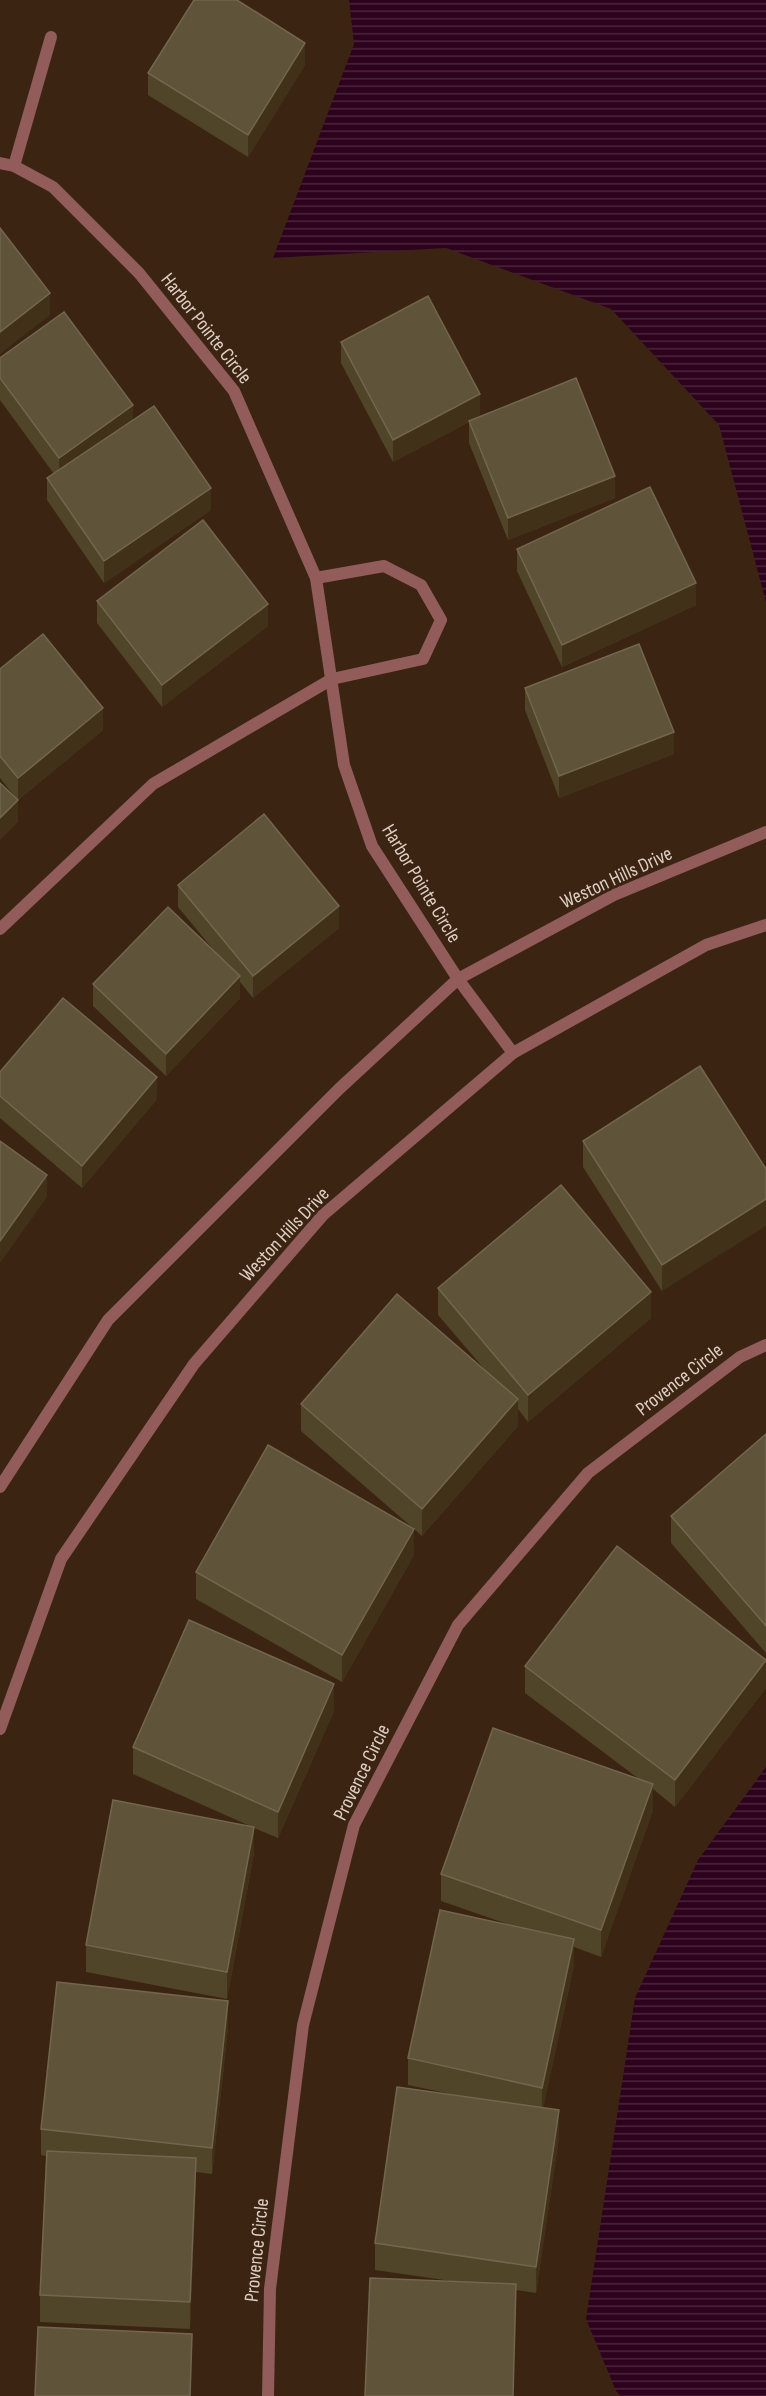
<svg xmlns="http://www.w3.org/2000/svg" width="766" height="2396" font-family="'Sofia Sans Condensed',sans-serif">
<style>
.water{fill:url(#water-rules)}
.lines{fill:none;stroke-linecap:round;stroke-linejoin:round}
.minor{stroke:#925c5b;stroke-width:12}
.wall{fill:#504429}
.shaded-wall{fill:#413119}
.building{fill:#5f5339;stroke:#73664f;stroke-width:1.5}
.labels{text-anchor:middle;stroke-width:6;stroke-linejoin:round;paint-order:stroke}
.street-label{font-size:20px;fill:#decec3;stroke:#3c2413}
</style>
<defs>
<pattern id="water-rules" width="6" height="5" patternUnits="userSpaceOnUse" patternTransform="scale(1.5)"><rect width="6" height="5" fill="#2d021c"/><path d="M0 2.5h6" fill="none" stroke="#4b263b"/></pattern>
</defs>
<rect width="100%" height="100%" fill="#3c2413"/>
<!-- water -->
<g class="water">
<polygon points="349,0 766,0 766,602 719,425 611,309 446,248 273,258 354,44"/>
<polygon points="766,1767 766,2396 621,2396 616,2391 586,2319 635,1998 698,1860"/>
</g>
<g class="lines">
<!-- minor -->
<g class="minor">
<polyline points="0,163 14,166 53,187 139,273 234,391 316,578 344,765 372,846 458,979 513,1053"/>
<polyline points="14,166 51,37"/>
<polyline points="0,929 153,784 332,679 423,659 441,620 421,585 384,566 316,578"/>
<polyline points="0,1487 108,1320 339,1089 458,979 614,895 766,832"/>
<polyline points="0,1729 61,1559 194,1364 323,1215 513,1053 706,945 766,925"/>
<polyline points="268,2396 270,2289 303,2025 354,1825 458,1625 588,1473 740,1357 766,1345"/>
</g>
</g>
<!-- wall -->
<g class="wall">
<polygon points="305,65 248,157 148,95 148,73"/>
<polygon points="341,342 480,416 615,498 508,540 469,443 469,422 393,462 341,363"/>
<polygon points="0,358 133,420 211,510 104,583 47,500 47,478 54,474 0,400"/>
<polygon points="517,549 696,605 562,667 517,571"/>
<polygon points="97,601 268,626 162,707 97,623"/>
<polygon points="0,669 103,730 18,800 18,822 16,798 0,778"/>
<polygon points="525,688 674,754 559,798 525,710"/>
<polygon points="178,885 339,928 253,998 240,982 240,998 166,1076 93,1006 93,984 217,954 178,907"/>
<polygon points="0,1072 157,1099 82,1188 0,1118"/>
<polygon points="583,1141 766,1169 662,1291 583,1167"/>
<polygon points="438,1288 651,1318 528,1422 518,1409 518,1426 422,1536 414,1529 414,1555 342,1682 196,1599 196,1572 414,1529 301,1431 301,1404 486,1371 438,1315"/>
<polygon points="766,1434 766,1653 671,1543 671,1516"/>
<polygon points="766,1660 766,1688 675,1807 653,1789 653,1810 601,1957 574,1947 574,1965 543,2108 559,2137 536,2293 516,2290 516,2311 458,2282 375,2270 375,2243 460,2096 408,2085 408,2058 510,1925 441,1901 441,1874 639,1779 525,1693 525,1666"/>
<polygon points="334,1711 278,1838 254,1828 254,1853 227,1999 86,1972 86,1945 250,1826 133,1774 133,1747"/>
<polygon points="228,2028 212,2174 196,2172 190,2329 40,2322 40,2295 46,2156 41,2155 41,2129"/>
</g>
<!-- shaded-wall -->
<g class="shaded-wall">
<polygon points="305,43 305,65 248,157 248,135"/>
<polygon points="50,293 50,315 0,354 0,332"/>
<polygon points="480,394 480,416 393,462 393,440"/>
<polygon points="133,405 133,427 59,480 59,458"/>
<polygon points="615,476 615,498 508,540 508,518"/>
<polygon points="211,488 211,510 104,583 104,561"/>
<polygon points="696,583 696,605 562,667 562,645"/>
<polygon points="268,604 268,626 162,707 162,685"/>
<polygon points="103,708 103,730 18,800 18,822 0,840 0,818 18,800 18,778"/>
<polygon points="674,732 674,754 559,798 559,776"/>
<polygon points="339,906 339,928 253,998 253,976"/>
<polygon points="240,976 240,998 166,1076 166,1054"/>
<polygon points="157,1077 157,1099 82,1188 82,1166"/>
<polygon points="47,1175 47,1197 0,1263 0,1241"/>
<polygon points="766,1199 766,1226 662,1291 662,1265"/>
<polygon points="651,1292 651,1318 528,1422 528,1395"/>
<polygon points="518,1399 518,1426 422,1536 422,1509"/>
<polygon points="414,1529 414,1555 342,1682 342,1655"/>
<polygon points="766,1661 766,1688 675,1807 675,1780"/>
<polygon points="334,1684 334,1711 278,1838 278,1812"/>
<polygon points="653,1784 653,1810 601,1957 601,1930"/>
<polygon points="254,1827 254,1853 227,1999 227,1972"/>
<polygon points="574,1939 574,1965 542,2114 542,2088"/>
<polygon points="228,2001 228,2028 212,2174 212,2148"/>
<polygon points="559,2110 559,2137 536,2293 536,2267"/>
<polygon points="196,2158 196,2185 190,2329 190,2302"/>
<polygon points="516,2284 516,2311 513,2396"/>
<polygon points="192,2334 191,2396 190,2396"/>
</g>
<!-- building -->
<g class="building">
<polygon points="194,0 237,0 305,43 248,135 148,73"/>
<polygon points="0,228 50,293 0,332"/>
<polygon points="428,296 480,394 393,440 341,342"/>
<polygon points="64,312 133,405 59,458 0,378 0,358"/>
<polygon points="576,378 615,476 508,518 469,421"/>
<polygon points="154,406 211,488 104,561 47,478"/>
<polygon points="650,487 696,583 562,645 517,549"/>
<polygon points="203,520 268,604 162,685 97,601"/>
<polygon points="43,634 103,708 18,778 0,756 0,669"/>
<polygon points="639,644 674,732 559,776 525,688"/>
<polygon points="0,783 18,800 0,818"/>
<polygon points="264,814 339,906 253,976 178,885"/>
<polygon points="168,907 240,976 166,1054 93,984"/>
<polygon points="63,998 157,1077 82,1166 0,1096 0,1072"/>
<polygon points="700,1066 766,1169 766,1199 662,1265 583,1141"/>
<polygon points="0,1141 47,1175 0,1241"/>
<polygon points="561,1185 651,1292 528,1395 438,1288"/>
<polygon points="397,1294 518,1399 422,1509 301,1404"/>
<polygon points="766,1434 766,1626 671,1516"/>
<polygon points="268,1445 414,1529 342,1655 196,1572"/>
<polygon points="617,1546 766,1660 675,1780 525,1666"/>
<polygon points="189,1620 334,1684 278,1812 133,1747"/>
<polygon points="493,1728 653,1784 601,1930 441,1874"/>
<polygon points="113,1800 254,1827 227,1972 86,1945"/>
<polygon points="440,1910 574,1939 542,2088 408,2058"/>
<polygon points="57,1982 228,2001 212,2148 41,2129"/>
<polygon points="397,2087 559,2110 536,2267 375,2243"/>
<polygon points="47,2151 196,2158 190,2302 40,2295"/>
<polygon points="370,2278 516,2284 513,2396 365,2396"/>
<polygon points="38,2327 192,2334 190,2396 35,2396"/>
</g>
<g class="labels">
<!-- street labels -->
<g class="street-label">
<text transform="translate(207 328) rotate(52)" y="7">Harbor Pointe Circle</text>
<text transform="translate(616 877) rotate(-25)" y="7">Weston Hills Drive</text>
<text transform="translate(422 883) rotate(59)" y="7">Harbor Pointe Circle</text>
<text transform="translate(284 1234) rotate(-47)" y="7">Weston Hills Drive</text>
<text transform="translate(679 1379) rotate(-38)" y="7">Provence Circle</text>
<text transform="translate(361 1772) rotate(-64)" y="7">Provence Circle</text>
<text transform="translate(256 2250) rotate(-84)" y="7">Provence Circle</text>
</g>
</g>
</svg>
